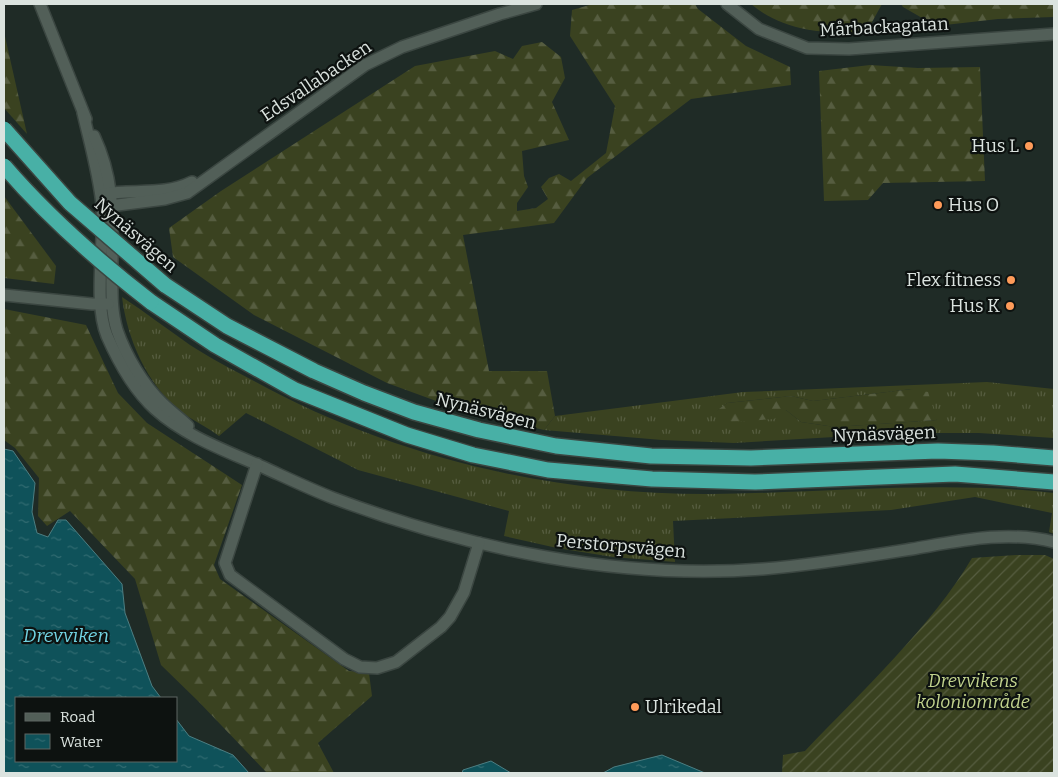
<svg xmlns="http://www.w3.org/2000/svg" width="1058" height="777" font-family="Bitter,serif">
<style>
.grass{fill:url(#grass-tufts);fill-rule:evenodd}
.forest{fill:url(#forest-firs)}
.garden{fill:url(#garden-furrows)}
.water{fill:url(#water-ripples);stroke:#4c7e82}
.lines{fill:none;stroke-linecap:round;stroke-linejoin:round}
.street-casing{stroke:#3b4641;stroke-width:14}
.highway-casing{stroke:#3b4641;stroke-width:18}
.street{stroke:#525f58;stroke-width:11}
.highway{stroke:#48b0a6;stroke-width:15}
.highway-bridge-casing{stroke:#3b4641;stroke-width:18;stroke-linecap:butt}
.highway-bridge{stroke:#48b0a6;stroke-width:15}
.poi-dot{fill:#fe9b59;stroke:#0d1210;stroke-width:2}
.labels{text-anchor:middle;stroke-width:4.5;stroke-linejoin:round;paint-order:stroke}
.street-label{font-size:18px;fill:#dbe3df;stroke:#0d1210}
.poi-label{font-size:18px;fill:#dbe3df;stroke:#0d1210;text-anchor:end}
.park-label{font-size:18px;font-style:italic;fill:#c2d38d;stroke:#0d1210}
.water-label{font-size:19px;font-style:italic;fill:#71d2e1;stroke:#0d1210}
</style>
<defs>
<pattern id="grass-tufts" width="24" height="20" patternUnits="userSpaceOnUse" patternTransform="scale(1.25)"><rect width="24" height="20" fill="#3a4220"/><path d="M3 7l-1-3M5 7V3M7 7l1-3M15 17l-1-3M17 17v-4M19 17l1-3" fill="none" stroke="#565d40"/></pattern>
<pattern id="forest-firs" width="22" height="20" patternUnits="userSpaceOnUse" patternTransform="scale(1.25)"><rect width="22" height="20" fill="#3a4220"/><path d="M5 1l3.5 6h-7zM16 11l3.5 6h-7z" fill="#565d40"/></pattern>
<pattern id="garden-furrows" width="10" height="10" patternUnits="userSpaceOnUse" patternTransform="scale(1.25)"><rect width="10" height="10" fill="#3a4220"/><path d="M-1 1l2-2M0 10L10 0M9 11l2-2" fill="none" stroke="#565d40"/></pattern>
<pattern id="water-ripples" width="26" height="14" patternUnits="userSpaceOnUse" patternTransform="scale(1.25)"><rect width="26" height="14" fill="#0f525a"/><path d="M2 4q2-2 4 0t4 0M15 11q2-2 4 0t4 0" fill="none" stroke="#316b71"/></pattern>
</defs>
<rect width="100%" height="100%" fill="#1f2b26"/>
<!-- grass -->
<g class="grass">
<path d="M122,297C145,312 167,329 190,345C210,358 233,370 254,381C392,457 554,495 711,494C826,493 940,480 1054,493V534L1049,532L1052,513L975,497L891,510L673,521L675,562L613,557L557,548L504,536L509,511L358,470L246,413L219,436C207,427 192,420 180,411C147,384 127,339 122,297Z"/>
<path d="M987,382L1054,389V438L979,433H902L734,443L662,440L544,430L555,416L743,392ZM912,389L937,420L835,427L801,422L786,410L712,415L727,403L791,396L813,401Z"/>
</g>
<!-- forest -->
<g class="forest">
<polygon points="593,4 695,4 698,9 746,46 790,67 791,85 691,99 587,178 554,223 463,235 489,371 547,371 555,416 544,430 469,413 387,383 254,315 173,257 169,228 221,191 415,66 495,51 513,59 522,46 542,42 561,57 565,78 552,102 569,140 522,151 524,176 528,187 517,203 517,211 536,208 548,199 541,187 549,178 559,174 571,181 606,153 615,106 570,36 572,10"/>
<path d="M751,4H882L866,33C826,34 782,31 751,4Z"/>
<polygon points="901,4 1054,4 1054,17 998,19 936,26 903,7"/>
<polygon points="4,32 27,134 4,108"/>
<polygon points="870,65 918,68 980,67 985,181 883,183 868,200 824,201 819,71"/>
<polygon points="4,196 56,266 54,284 4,278"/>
<polygon points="4,309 86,325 118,393 147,423 242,485 214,565 220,579 349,671 369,673 372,696 318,743 334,773 267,773 198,701 161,665 135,579 70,511 47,526 38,516 39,478 15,448 4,440"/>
<polygon points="912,389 928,392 937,420 835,427 801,422 786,410 774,419 732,422 711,415 727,403 791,396 813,401"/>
</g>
<!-- garden -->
<path class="garden" d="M1016,555H1045L1054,559V773H782L783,755L805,751C861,692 931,627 972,558Z"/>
<!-- water -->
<g class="water">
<polygon points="4,449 13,451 35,483 32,512 37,533 48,537 58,520 66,520 122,584 125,613 152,686 161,698 16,698 16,761 176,761 176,719 189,736 233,755 249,773 4,773"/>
<polygon points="662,755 705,773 603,773 614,767"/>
<polygon points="491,761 511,773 462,773 463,770"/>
</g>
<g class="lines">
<defs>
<g id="street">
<polyline points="40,4 86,119"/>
<polyline points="727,4 759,29 807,48 849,49 1054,34"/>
<path d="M83,113C90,143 99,174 102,205C105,242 93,302 107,336C118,361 134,390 155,409C186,437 227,451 265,468C287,478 310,489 333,498C469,549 618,580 763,569C813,565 862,557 912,549C959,541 1007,530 1054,542"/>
<path d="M94,136C116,183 112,220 112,270C112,290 111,310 117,330C126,356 143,385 163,404C171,412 180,418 188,426"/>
<path d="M104,194C134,189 164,196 192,182"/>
<polyline points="102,207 165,199 187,193 365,65 402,47 500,14 536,4"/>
<polyline points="4,295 92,304 108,304"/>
<polyline points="257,464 225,563 230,575 344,659 360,667 377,668 396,662 441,627 450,617 464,592 479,543"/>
</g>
<g id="highway">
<polyline points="165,285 227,326 314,371 364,393 414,412 479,430 556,446 651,456 751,458 938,451 993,453 1054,458"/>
<polyline points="151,302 215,345 295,390 407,435 473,455 548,470 652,479 755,482 955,474 1054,482"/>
</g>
</defs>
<!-- street casing -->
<use href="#street" class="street-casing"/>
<!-- highway casing -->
<use href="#highway" class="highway-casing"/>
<!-- street -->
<use href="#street" class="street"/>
<!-- highway -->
<use href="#highway" class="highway"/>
<defs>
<g id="highway-bridge">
<polyline points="4,129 70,203 165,285"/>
<path d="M4,166C48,217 98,261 151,302"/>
</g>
</defs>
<!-- highway-bridge casing -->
<use href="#highway-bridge" class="highway-bridge-casing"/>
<!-- highway-bridge -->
<use href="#highway-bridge" class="highway-bridge"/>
</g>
<!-- markers -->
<g class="poi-dot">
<circle cx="1029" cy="146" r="5"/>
<circle cx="938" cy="205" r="5"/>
<circle cx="1011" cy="280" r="5"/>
<circle cx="1010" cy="306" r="5"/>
<circle cx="635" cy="707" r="5"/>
</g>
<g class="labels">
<!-- street labels -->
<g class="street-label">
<text transform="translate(884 27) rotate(-3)" y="6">Mårbackagatan</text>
<text transform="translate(316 81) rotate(-34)" y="6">Edsvallabacken</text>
<text transform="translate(136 235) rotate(41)" y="6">Nynäsvägen</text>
<text transform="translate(486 411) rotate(14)" y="6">Nynäsvägen</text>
<text transform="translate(884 434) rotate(-2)" y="6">Nynäsvägen</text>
<text transform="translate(621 546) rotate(5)" y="6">Perstorpsvägen</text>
</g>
<!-- poi labels -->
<g class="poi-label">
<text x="1019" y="152">Hus L</text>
<text x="948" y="211" text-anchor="start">Hus O</text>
<text x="1001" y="286">Flex fitness</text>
<text x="1000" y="312">Hus K</text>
<text x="645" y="713" text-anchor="start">Ulrikedal</text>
</g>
<!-- park labels -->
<g class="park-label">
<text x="973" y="687">Drevvikens<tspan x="973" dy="21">koloniområde</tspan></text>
</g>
<!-- water labels -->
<g class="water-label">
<text x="66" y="642">Drevviken</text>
</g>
</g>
<!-- border -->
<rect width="1058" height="777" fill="none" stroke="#dbe3df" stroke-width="10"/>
<!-- legend -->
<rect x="15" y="697" width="162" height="65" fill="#0d1210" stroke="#5f6663"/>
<rect x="25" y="713" width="25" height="8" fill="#525f58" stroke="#5f6663"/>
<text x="60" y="722" font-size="15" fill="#dbe3df">Road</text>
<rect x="25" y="734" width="25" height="15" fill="url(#water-ripples)" stroke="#5f6663"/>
<text x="60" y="747" font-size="15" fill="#dbe3df">Water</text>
</svg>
